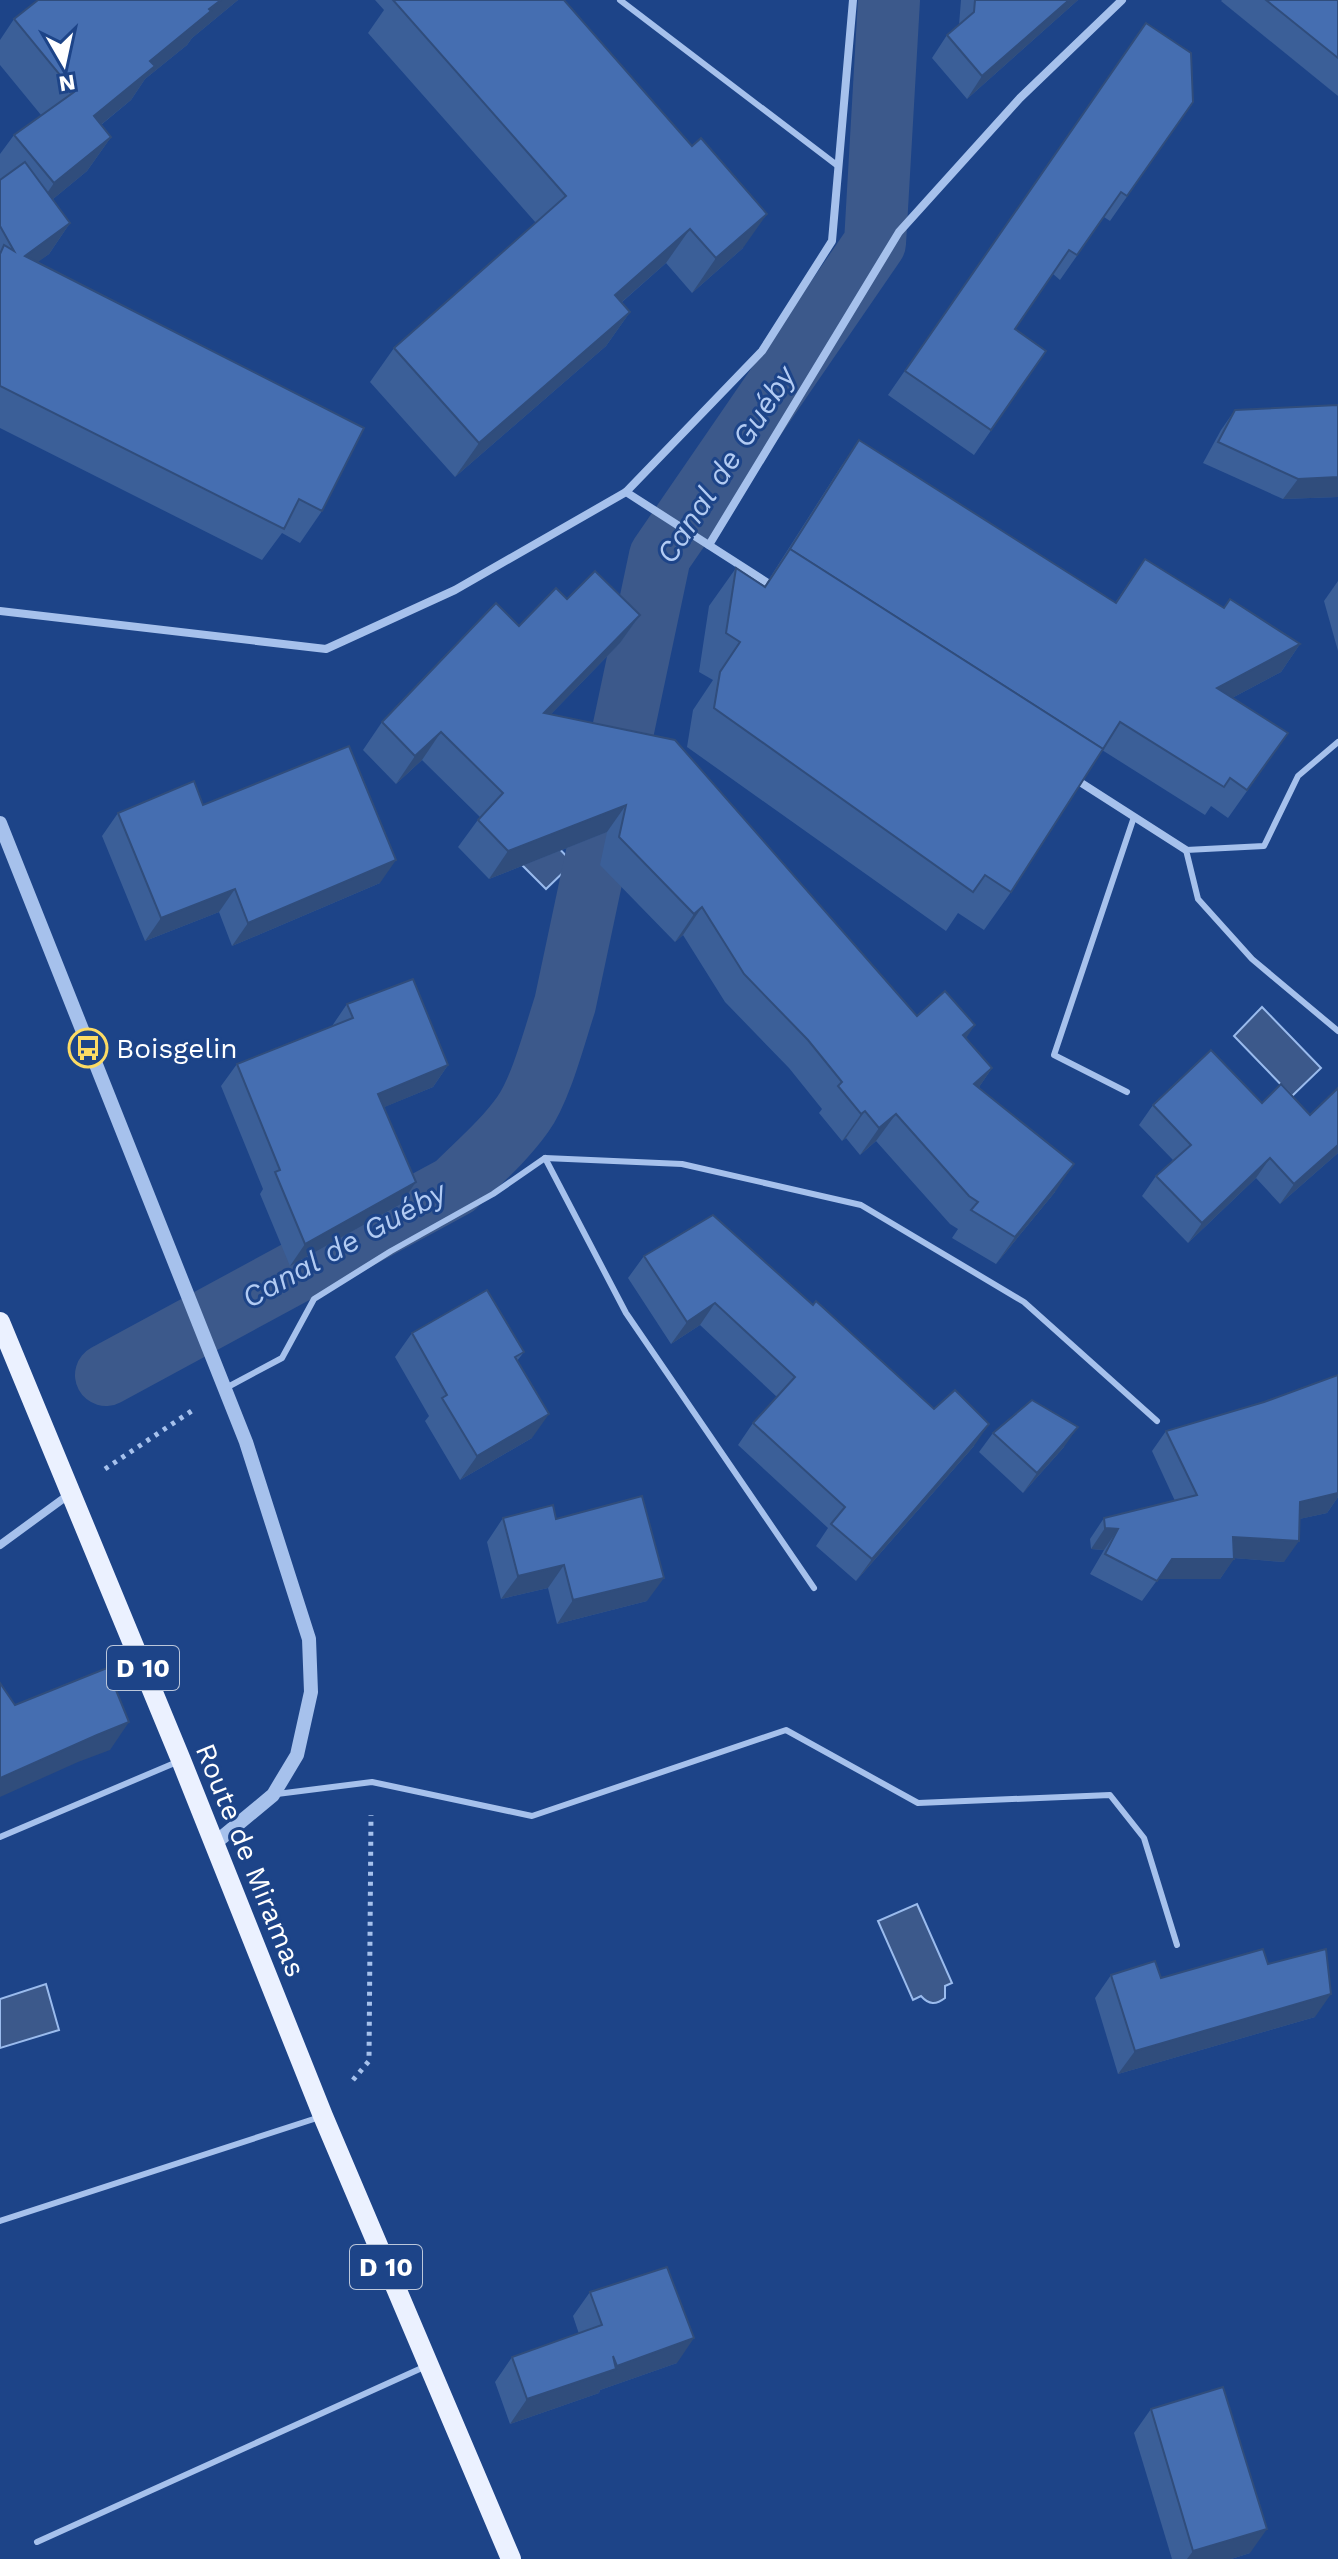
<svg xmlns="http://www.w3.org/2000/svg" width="1338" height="2559" font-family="'Work Sans',sans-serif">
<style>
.water{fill:#3c598b;stroke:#9abbed;stroke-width:2}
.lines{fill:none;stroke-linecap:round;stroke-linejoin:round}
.canal{stroke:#3c598b;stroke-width:62}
.path{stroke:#a6c1ec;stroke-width:5;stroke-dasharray:4 6;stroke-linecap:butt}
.service{stroke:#a6c1ec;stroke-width:6}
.minor{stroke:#a6c1ec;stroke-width:8}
.tertiary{stroke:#a6c1ec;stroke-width:14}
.primary{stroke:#ebf1ff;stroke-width:20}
.wall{fill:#3b5f98}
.shaded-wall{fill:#304d7c}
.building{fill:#456eb1;stroke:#304d7c;stroke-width:2}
.labels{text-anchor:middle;stroke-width:6;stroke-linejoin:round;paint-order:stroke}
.shield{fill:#1d4488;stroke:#bbc7db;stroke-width:2}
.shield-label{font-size:26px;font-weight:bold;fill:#fff}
.poi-label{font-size:28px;fill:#fff;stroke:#1d4488;text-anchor:start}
.street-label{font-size:28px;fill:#fff;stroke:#1d4488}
.water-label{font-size:30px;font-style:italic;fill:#b2cbf3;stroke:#1d4488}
</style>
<rect width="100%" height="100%" fill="#1d4488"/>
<!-- water -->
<g class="water">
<polygon points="530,818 573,863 546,889 502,845"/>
<polygon points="1262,1007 1321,1068 1292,1096 1234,1036"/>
<path d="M917,1904L952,1983L945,1986V1998C936,2005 929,2005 921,1996L913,2000L878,1921Z"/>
<polygon points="46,1984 59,2030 0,2048 0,1999"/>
</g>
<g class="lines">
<!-- canal -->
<path class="canal" d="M106,1375L455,1186C478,1163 504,1141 523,1114C541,1089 555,1034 565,1004L660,556L875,243L889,0"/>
<!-- path -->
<g class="path">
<polyline points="105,1469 193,1410"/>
<polyline points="353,2080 369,2061 371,1815"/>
</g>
<!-- service -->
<g class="service">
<polyline points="620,0 838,166"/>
<polyline points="1338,742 1298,776 1264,846 1186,850 1198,899 1252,959 1338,1031"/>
<polyline points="1127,1092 1054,1055 1134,817"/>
<polyline points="545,1158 626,1313 814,1588"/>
<polyline points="224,1389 282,1358 314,1299 391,1251 493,1194 545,1158 682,1164 861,1205 1024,1302 1157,1421"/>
<polyline points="277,1794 372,1782 532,1816 786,1730 918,1803 1110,1795 1144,1838 1177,1945"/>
<polyline points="0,1837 177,1762"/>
<polyline points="0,2221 320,2117"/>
<polyline points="37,2542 424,2367"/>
</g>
<!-- minor -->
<g class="minor">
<polyline points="626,492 774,587"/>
<polyline points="709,545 899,232 1020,98 1122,0"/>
<polyline points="0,611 326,649 455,590 626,492 762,351 832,241 853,0"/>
<polyline points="1072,777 1186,850"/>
<polyline points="0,1545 71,1493"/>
</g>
<!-- tertiary -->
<polyline class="tertiary" points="0,823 246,1442 309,1639 311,1692 297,1755 273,1795 214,1844"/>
<!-- primary -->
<polyline class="primary" points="0,1322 181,1760 323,2116 511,2559"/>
</g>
<!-- wall -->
<g class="wall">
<polygon points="38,0 238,0 192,38 187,45 145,79 131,100 101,125 111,137 87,171 53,199 70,223 49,254 37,262 322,511 300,543 282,533 262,560 0,428 0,154 14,135 41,115 0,65 0,40 14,19"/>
<polygon points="375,0 564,0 743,248 692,293 666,263 621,303 630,312 606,346 455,477 370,382 394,348 536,223 368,33 384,10"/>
<polygon points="961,0 1078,0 967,99 932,58 947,35 959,25"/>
<polygon points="1222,0 1338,0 1338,96 1221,1"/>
<polygon points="1146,23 1193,102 1110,221 1104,217 1060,280 1053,274 1015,329 1046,351 974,455 888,395"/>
<polygon points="1235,410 1338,497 1283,499 1203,463 1221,430"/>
<polygon points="859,440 1115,603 1145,559 1224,608 1300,644 1281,672 1232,698 1288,733 1228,818 1211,806 1205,815 1102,750 1011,892 984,930 958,913 946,931 687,747 693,710 713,680 699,672 709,606 736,568 764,587 840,468"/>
<polygon points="1338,581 1338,651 1324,601"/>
<polygon points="567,599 640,615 620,643 550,715 917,1016 966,1039 992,1068 979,1087 1055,1192 996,1264 952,1238 958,1229 950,1224 876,1141 860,1155 846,1138 842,1141 819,1113 822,1109 789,1068 725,1002 683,935 675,942 600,865 607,832 489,879 458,847 480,817 422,760 396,784 363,750 382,722 519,626"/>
<polygon points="203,805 380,883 232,946 219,912 145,941 102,836 118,813"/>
<polygon points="347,1004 448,1065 433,1087 384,1107 416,1182 401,1204 290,1266 260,1194 263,1189 221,1086 237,1064 332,1026"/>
<polygon points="1262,1103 1338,1153 1280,1204 1256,1178 1188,1243 1142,1196 1156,1176 1173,1160 1139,1125 1153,1105"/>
<polygon points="644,1256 813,1305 974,1446 856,1581 816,1546 828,1528 738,1445 753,1423 777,1397 700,1325 671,1344 628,1278"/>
<polygon points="412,1333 524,1352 517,1361 532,1438 460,1480 425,1421 429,1416 395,1357"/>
<polygon points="1338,1375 1338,1497 1327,1513 1299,1519 1284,1562 1234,1558 1220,1579 1158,1579 1142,1601 1090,1574 1104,1550 1091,1549 1090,1539 1104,1518 1175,1501 1152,1451 1166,1431 1264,1402"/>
<polygon points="993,1433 1064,1447 1023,1493 979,1452"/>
<polygon points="503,1518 556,1519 647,1601 557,1624 548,1588 501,1599 487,1542"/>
<polygon points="1268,1964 1315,2017 1118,2074 1095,1998 1111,1975 1161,1978"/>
<polygon points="590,2292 677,2363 600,2390 599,2393 510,2424 495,2382 512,2357 579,2334 573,2316"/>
<polygon points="1151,2409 1250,2553 1231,2559 1172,2559 1134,2433"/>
</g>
<!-- shaded-wall -->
<g class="shaded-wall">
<polygon points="221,0 238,0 192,38 187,45 145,79 131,100 70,150 94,116 150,61"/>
<polygon points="1069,0 1078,0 967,99 982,76"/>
<polygon points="111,137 87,171 30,218 54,183"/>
<polygon points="767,214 743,248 692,293 716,258"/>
<polygon points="70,223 49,254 4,287 25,256"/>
<polygon points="690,229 666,263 591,329 615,295"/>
<polygon points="630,312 606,346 455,477 479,443"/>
<polygon points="1338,477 1338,497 1283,499 1298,479"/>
<polygon points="640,615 620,643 525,741 544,713"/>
<polygon points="1300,644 1281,672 1198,716 1217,688"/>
<polygon points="441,732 422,760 396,784 415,756"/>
<polygon points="626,805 607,832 489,879 508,851"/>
<polygon points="396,860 380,883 232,946 248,923"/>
<polygon points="235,889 219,912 145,941 161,918"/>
<polygon points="702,907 683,935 675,942 694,914"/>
<polygon points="975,1025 956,1053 963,1035"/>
<polygon points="448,1065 433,1087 363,1116 378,1094"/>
<polygon points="992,1068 973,1096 974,1084"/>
<polygon points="865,1111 846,1138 842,1141 861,1114"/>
<polygon points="896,1114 876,1141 860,1155 879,1128"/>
<polygon points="1338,1145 1338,1153 1280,1204 1294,1184"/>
<polygon points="1270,1158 1256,1178 1188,1243 1202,1223"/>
<polygon points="1074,1164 1055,1192 996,1264 1015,1237"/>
<polygon points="416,1182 401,1204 290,1266 305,1244"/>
<polygon points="715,1303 700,1325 671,1344 687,1322"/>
<polygon points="549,1414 532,1438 460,1480 477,1456"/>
<polygon points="989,1424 974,1446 856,1581 872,1559"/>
<polygon points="1078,1427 1064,1447 1023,1493 1037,1473"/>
<polygon points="1338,1480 1338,1497 1327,1513 1286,1522 1300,1502"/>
<polygon points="1105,1528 1118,1529 1104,1550 1091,1549"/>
<polygon points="1233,1537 1299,1541 1284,1562 1219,1557"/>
<polygon points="1172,1559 1234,1559 1220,1579 1157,1579"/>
<polygon points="564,1565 548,1588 501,1599 518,1576"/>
<polygon points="664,1578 647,1601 557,1624 573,1600"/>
<polygon points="129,1722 110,1750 78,1762 0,1797 0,1778 97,1735"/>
<polygon points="1331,1994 1315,2017 1118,2074 1135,2051"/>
<polygon points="694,2338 677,2363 600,2390 599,2393 510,2424 527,2399 615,2369 617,2366"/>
<polygon points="1267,2529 1250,2553 1231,2559 1187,2559 1193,2551"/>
</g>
<!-- building -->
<g class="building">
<polygon points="38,0 221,0 209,9 211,11 150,61 155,66 94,116 111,137 54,183 14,135 74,92 14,19"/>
<polygon points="393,0 564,0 692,146 701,138 767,214 716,258 690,229 615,295 630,312 479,443 394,348 566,196"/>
<polygon points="975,0 1069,0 982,76 947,35 974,12"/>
<polygon points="1266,0 1338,0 1338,58"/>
<polygon points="1146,23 1191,53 1193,102 1127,196 1121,192 1077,255 1069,250 1015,329 1046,351 991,430 905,371"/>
<polygon points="25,162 70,223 25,256 364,428 322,511 299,499 284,529 0,386 0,254 4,245 14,251 0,226 0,180"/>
<polygon points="1338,405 1338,477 1298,479 1218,442 1235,410"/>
<polygon points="859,440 1116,603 1145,559 1224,608 1230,599 1300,644 1217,688 1288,733 1247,790 1230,778 1224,787 1120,722 1103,749 790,549"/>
<polygon points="790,549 1103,749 1011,892 985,875 973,892 714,708 720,672 740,642 726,633 736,568 765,587"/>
<polygon points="595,571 640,615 544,713 675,740 917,1016 945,991 975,1025 963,1035 992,1068 974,1084 1074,1164 1015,1237 971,1210 978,1202 969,1196 896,1114 879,1128 865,1111 861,1114 838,1086 842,1082 808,1040 744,974 702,907 694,914 619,837 626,805 508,851 478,820 503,793 441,732 415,756 382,722 496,603 519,626 556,588 567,599"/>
<polygon points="349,746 396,860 248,923 235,889 161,918 118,813 194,781 203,805"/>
<polygon points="413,979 448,1065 378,1094 416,1182 305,1244 275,1172 280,1170 237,1064 353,1018 347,1004"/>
<polygon points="1211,1050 1262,1103 1281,1084 1310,1115 1338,1088 1338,1145 1294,1184 1270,1158 1202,1223 1156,1176 1191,1145 1153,1105"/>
<polygon points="713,1215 813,1305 816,1301 934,1409 955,1390 989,1424 872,1559 831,1524 845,1507 753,1423 795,1377 715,1303 687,1322 644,1256"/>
<polygon points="487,1290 524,1352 515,1357 549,1414 477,1456 442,1398 447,1395 412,1333"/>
<polygon points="1338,1375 1338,1493 1300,1502 1299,1541 1233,1537 1234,1559 1172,1559 1157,1581 1105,1554 1118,1529 1105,1528 1104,1518 1197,1495 1166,1431 1264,1402"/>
<polygon points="1032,1400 1078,1427 1037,1473 993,1433"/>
<polygon points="642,1496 664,1578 573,1600 564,1565 518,1576 503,1518 553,1505 556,1519"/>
<polygon points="107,1668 129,1722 97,1735 0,1778 0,1683 15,1705"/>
<polygon points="1263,1949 1268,1964 1326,1949 1331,1994 1135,2051 1111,1975 1155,1961 1161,1978"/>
<polygon points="667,2267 694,2338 617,2366 613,2356 616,2369 527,2399 512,2357 602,2325 590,2292"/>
<polygon points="1223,2387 1267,2529 1193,2551 1151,2409"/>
</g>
<!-- icons -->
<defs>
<symbol id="bus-ring" viewBox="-11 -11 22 22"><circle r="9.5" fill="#1d4488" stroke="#fcdb64" stroke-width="1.5"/><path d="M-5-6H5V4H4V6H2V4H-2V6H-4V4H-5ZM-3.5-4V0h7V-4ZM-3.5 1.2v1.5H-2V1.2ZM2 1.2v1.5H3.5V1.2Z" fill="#fcdb64"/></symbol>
</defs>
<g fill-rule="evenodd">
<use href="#bus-ring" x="66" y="1026" width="44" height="44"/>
</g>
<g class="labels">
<!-- shield labels -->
<g class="shield">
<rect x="107" y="1646" width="72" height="44" rx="6"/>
<rect x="350" y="2245" width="72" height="44" rx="6"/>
</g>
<g class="shield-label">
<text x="143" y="1677">D 10</text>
<text x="386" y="2276">D 10</text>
</g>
<!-- poi labels -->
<g class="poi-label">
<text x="116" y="1058">Boisgelin</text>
</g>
<!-- street labels -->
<g class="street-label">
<text transform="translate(251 1860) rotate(68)" y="10">Route de Miramas</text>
</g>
<!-- water labels -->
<g class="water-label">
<text transform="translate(726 465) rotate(-57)" y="10">Canal de Guéby</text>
<text transform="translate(344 1245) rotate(-29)" y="10">Canal de Guéby</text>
</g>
</g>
<!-- north arrow -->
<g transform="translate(64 64) rotate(171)" stroke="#1d4488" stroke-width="6" paint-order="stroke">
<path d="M0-6L14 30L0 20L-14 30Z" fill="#ffffff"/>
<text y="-12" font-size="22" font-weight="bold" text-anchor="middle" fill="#ffffff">N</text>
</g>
</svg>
